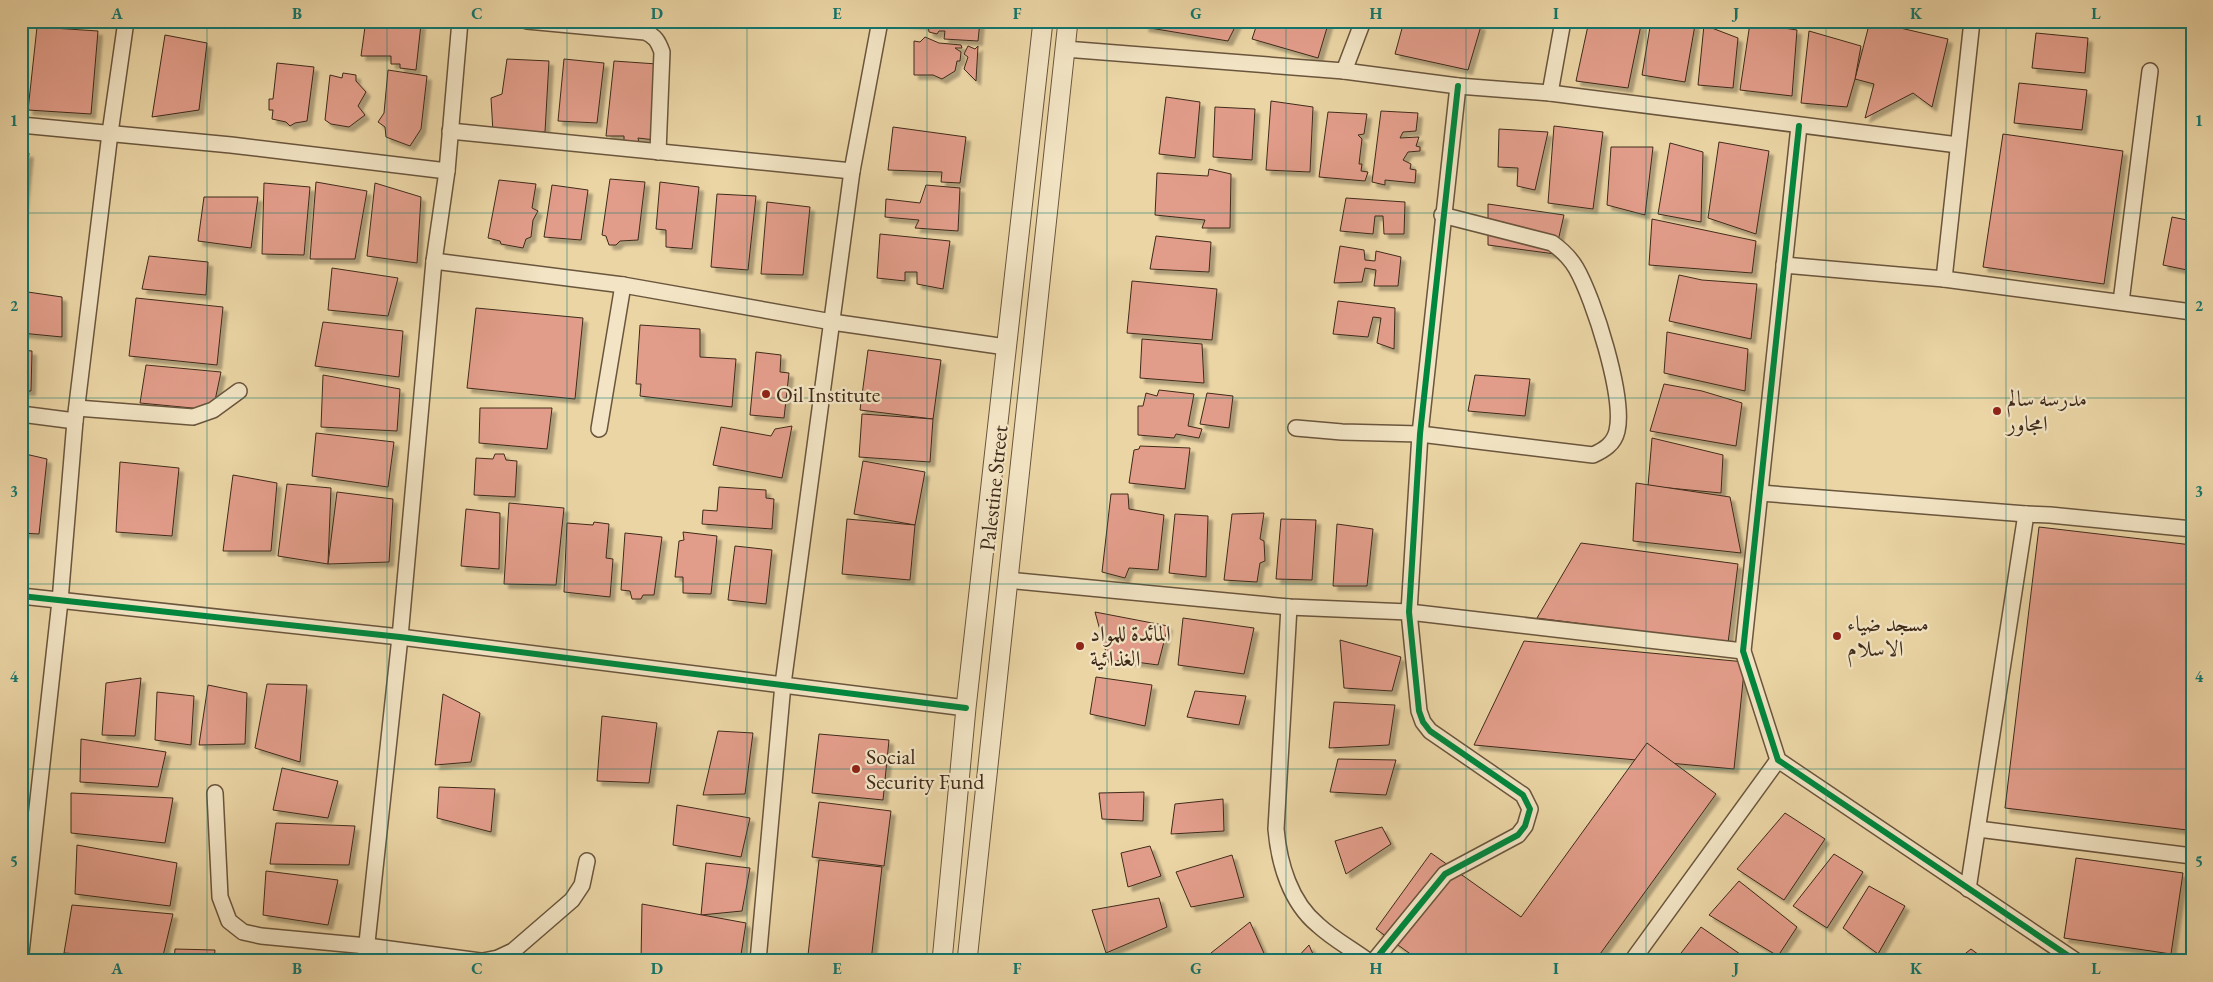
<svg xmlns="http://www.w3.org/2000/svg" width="2213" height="982" font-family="'EB Garamond',Amiri,serif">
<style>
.building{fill:#e29d8a;stroke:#3f2a1a;filter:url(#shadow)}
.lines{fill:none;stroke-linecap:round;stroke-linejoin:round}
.minor-casing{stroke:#6a553d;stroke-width:18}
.tertiary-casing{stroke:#6a553d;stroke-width:21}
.minor{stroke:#f2e4c4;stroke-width:15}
.tertiary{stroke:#f2e4c4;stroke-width:19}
.cycleway-casing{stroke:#f2e4c4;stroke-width:9}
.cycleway{stroke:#00873e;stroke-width:6}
.grid{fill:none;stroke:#0f766e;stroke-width:1;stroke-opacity:0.55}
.poi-dot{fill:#8f2418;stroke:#f2e4c4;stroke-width:2}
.labels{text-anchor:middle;stroke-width:4.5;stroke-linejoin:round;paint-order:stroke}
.poi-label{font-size:22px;fill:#3f2a1a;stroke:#f2e4c4;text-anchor:start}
.street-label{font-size:22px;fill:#3f2a1a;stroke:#f2e4c4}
.neatline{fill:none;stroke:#0f766e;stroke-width:2}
.grid-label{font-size:16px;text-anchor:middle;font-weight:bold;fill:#0f766e}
</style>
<defs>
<filter id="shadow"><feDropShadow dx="4.5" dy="4.5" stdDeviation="1" flood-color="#0004"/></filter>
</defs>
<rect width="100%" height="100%" fill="#ebd5a5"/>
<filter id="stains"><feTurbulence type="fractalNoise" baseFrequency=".004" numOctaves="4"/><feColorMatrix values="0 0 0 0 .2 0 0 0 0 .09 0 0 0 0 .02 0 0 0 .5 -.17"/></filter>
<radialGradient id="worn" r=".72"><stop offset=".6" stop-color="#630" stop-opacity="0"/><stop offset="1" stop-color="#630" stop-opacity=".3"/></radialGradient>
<!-- building -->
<g class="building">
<polygon points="905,21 980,21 978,41 944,39 945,31 939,31 937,34 929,32 928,25 905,23"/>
<polygon points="1146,21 1238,21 1228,41 1144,27"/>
<polygon points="1258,21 1329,21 1318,58 1252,39"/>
<polygon points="1404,21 1470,21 1481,26 1468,70 1395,54"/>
<polygon points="1589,21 1626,21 1641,25 1628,88 1576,81"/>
<polygon points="1651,21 1677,21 1695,25 1685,82 1642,75"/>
<polygon points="1870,21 1948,39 1932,107 1913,93 1865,118 1874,84 1855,79"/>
<polygon points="376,23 421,24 416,70 400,68 400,64 391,64 391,56 361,56 365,27 374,26"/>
<polygon points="1750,23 1797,30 1792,96 1740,90"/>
<polygon points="1704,25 1738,38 1733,88 1698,85"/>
<polygon points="37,27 98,31 91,114 28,110"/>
<polygon points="1809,31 1861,46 1855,79 1847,107 1801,103"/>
<polygon points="2036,33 2088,38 2085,73 2032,68"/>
<polygon points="165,35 207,43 199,110 152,117"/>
<polygon points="925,37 939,43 961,45 962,48 955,48 961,52 960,61 957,61 955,71 942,79 933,75 914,75 914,41 920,42"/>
<polygon points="968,46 975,49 978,46 976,81 964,69 968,57 964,54"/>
<polygon points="507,59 549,61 545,132 493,132 491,98 502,94"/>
<polygon points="564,59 604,63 597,123 558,121"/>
<polygon points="614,61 657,64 655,140 638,138 639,143 624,142 624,136 606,136"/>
<polygon points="277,63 314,67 307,121 295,123 290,126 286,122 272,119 273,110 269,110 269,99 273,99"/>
<polygon points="388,70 427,76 421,129 410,146 386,137 385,127 378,122 384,113"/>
<polygon points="343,73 356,75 356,81 366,92 358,106 365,115 349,127 331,124 325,120 330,75 342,78"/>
<polygon points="2019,83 2087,90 2082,130 2014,123"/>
<polygon points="1166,97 1200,102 1195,158 1159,154"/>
<polygon points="1271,101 1313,107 1310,172 1266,170"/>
<polygon points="1215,107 1255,109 1252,160 1213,157"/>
<polygon points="1381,111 1418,113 1416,131 1403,132 1400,138 1419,137 1416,146 1420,147 1420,151 1408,152 1403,160 1411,164 1410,169 1416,170 1415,183 1385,180 1385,185 1372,182"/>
<polygon points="1328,112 1367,114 1364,134 1358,135 1362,139 1359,164 1362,164 1361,171 1368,172 1365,181 1319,177"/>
<polygon points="1554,126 1603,132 1593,209 1548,203"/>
<polygon points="893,127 966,137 960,183 941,182 942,172 888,170"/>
<polygon points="1499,129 1548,132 1535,190 1517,186 1518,168 1498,167"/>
<polygon points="2003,134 2123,151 2104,284 1983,267"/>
<polygon points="1719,142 1769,151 1756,234 1708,218"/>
<polygon points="1670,143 1703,152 1701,222 1658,214"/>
<polygon points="1611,147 1653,147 1645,215 1607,205"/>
<polygon points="21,153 29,153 22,217 21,217"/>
<polygon points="1209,169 1231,174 1230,228 1202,228 1205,220 1155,215 1157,173 1208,176"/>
<polygon points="610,179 645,182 638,240 620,241 616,245 609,245 606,236 602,235"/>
<polygon points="499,180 536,184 532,208 538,211 533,220 531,237 526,239 523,248 501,244 500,241 488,238"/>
<polygon points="316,182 367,191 355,259 310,259"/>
<polygon points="660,182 699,187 692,249 666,247 666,230 656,229"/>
<polygon points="264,183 310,187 304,255 262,254"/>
<polygon points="375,183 421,197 417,263 367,256"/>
<polygon points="552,185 588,190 581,240 544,237"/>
<polygon points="926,185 960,188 958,231 915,228 919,220 885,217 886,199 920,203"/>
<polygon points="717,194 756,196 748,270 711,267"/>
<polygon points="204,197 258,197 251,248 198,241"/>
<polygon points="1346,198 1405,202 1404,234 1384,234 1383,216 1375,216 1373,234 1340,231"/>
<polygon points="767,202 810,207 803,275 761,274"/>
<polygon points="1488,204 1564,215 1555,254 1488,245"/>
<polygon points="2172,217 2192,221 2192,271 2163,265"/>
<polygon points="1652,219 1756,241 1752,273 1649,265"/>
<polygon points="880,234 950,241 943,289 917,284 917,272 905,272 905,281 877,278"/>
<polygon points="1156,236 1211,242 1209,272 1150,269"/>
<polygon points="1340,246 1364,250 1365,260 1375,261 1376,251 1401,257 1398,286 1374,286 1376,270 1365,268 1362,282 1334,283"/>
<polygon points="149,256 208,262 206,295 142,289"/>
<polygon points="332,268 398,278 388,316 328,310"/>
<polygon points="1679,275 1702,280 1757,284 1751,339 1669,321"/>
<polygon points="1132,281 1217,289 1212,340 1127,333"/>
<polygon points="21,291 62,297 62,337 21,333"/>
<polygon points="136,298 223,307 217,365 129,356"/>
<polygon points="1338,301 1395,308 1394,349 1377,343 1381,318 1373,317 1368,337 1333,334"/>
<polygon points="476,308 583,318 575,399 467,388"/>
<polygon points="323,322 403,331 399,377 315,366"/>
<polygon points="640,325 700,329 700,357 736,359 732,407 640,396 641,384 636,384"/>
<polygon points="1667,332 1748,349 1745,391 1664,373"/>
<polygon points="1142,339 1202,344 1204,383 1140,378"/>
<polygon points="21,350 32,351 31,391 21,391"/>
<polygon points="868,350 941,360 933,419 860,410"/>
<polygon points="756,352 781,355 780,372 789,373 784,418 750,415"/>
<polygon points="146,365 221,372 213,410 140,403"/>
<polygon points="323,375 400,389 397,431 321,427"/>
<polygon points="1475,375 1530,379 1525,416 1468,411"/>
<polygon points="1664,384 1702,391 1742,403 1736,446 1650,431"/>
<polygon points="1159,390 1194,394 1188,426 1202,429 1199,438 1176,434 1174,438 1138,435 1138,406 1143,406 1146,393 1157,396"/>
<polygon points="1207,393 1233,396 1229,428 1200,424"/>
<polygon points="480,408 552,408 547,449 479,443"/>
<polygon points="862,414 933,419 930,462 859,457"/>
<polygon points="792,426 782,478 713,465 721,427 771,436 775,429"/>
<polygon points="316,433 394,442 388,487 312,476"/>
<polygon points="1652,438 1723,455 1721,493 1648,486"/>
<polygon points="1140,446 1190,448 1185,489 1129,483 1134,450 1139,449"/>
<polygon points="21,453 47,459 39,534 21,533"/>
<polygon points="495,454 504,454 506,460 517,461 515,497 474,495 476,458 493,459"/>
<polygon points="863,461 925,472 915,525 854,514"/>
<polygon points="120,462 179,468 172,536 116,532"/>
<polygon points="233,475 277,483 271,551 223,551"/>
<polygon points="1636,483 1730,497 1741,553 1633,541"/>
<polygon points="287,484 331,488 328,564 278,556"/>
<polygon points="719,487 766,490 766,498 774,499 772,529 702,524 703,510 717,511"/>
<polygon points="337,492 393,499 389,562 328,564"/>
<polygon points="1111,494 1128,494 1129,509 1164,515 1158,570 1129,568 1125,578 1102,572"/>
<polygon points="509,503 564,508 556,585 504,584"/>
<polygon points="466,509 500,513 499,569 461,566"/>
<polygon points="1264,513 1260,539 1264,541 1265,561 1260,563 1257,582 1224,580 1232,514"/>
<polygon points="1175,514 1208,516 1206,577 1169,573"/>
<polygon points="847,519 915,525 910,580 842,574"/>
<polygon points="1281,519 1316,520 1312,580 1276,579"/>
<polygon points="594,522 609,524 606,558 613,559 610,597 564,592 567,523 593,525"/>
<polygon points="1337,524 1373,529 1367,586 1333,586"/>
<polygon points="2039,527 2192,545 2192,788 2187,830 2005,808"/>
<polygon points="683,532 717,536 711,594 683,593 683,577 675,577 679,541 684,540"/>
<polygon points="625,533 662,537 654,595 643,595 641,599 632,599 630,591 621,590"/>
<polygon points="1581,543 1738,564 1728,643 1537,618"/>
<polygon points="735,546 772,550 766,604 728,600"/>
<polygon points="1095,612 1168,626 1158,665 1121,660 1109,663"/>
<polygon points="1183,618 1254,628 1244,674 1178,665"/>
<polygon points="1340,640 1401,657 1392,691 1344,688"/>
<polygon points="1524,641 1745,662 1734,769 1474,745"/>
<polygon points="1096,677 1152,685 1145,726 1090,714"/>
<polygon points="141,678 135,736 102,735 106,683"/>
<polygon points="267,684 307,685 300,762 255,748"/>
<polygon points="208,685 247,693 245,744 199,745"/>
<polygon points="1195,691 1246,696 1239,725 1187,717"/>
<polygon points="157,692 194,696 191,745 155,740"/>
<polygon points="443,694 480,713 471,762 435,765"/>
<polygon points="1334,702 1395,705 1389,745 1329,748"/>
<polygon points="602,716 657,723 649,783 597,781"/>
<polygon points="718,731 753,733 745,794 703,795"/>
<polygon points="819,734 889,740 883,800 812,793"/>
<polygon points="81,739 166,752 158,787 80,782"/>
<polygon points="1647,743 1716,794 1595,961 1420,961 1376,929 1431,853 1521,917"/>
<polygon points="1338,759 1396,760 1386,795 1330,792"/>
<polygon points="282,768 338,781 328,818 273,810"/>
<polygon points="439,787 495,789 491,832 437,818"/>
<polygon points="1144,792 1143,821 1102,819 1099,793"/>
<polygon points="71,793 173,798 165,843 71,833"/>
<polygon points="1223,799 1224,831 1171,834 1175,804"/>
<polygon points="819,802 891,811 884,866 812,857"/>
<polygon points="677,805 750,818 741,857 673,845"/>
<polygon points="1785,813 1825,839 1784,900 1737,869"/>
<polygon points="276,823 355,826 349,865 270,864"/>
<polygon points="1382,827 1391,844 1346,874 1335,841"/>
<polygon points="77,845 177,863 170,906 75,894"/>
<polygon points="1150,846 1161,876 1128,887 1121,853"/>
<polygon points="1834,854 1863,872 1827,928 1793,906"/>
<polygon points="1232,855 1244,897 1191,907 1176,872"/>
<polygon points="2076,858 2183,873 2171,954 2064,938"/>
<polygon points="819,860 882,867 871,961 808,955"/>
<polygon points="706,863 750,868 742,911 701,915"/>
<polygon points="266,871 338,880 328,925 263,915"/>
<polygon points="1739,881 1797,927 1778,956 1709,915"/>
<polygon points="1869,886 1905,906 1878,954 1843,928"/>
<polygon points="1159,898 1167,927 1106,953 1092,910"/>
<polygon points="642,904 746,923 740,961 641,961"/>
<polygon points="72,905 173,914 162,960 64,953"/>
<polygon points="1250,922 1267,960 1214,961 1211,953"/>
<polygon points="1701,927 1750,961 1683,961 1678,957"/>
<polygon points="1309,945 1316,961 1294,961"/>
<polygon points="175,949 215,950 214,961 174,961"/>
<polygon points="1971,949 1987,961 1956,961"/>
</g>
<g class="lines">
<defs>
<g id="minor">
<path d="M527,21L645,32C655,36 658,41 662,52L658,152"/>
<polyline points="1065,49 1344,71 1458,86 1550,93 1958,145"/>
<polyline points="1344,71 1363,21"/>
<polyline points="1550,93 1563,21"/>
<polyline points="21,125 231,145 447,171"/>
<polyline points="1799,126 1743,651 1778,760 2076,961"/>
<polyline points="450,131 852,171"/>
<polyline points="434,261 623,285 832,322 1006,347"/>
<polyline points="1784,265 1944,279 2192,312"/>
<polyline points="1944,279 1972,21"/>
<polyline points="2121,302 2150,71"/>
<polyline points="77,408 193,417 213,410 239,391"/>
<polyline points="21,414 75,421"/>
<path d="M1296,428L1342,432L1420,434L1593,455C1604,450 1614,444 1617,431C1625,397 1594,299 1576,268C1570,258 1562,250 1552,243L1442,215"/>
<polyline points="599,429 623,285"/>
<polyline points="1760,493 2026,514"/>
<polyline points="1007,580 1289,607 1409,612 1743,651"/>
<polyline points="21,596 400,637 966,708"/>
<path d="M1289,607L1276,829C1279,863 1290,902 1318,925C1333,939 1352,949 1368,961"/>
<polyline points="215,793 220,897 229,921 243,932 261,936 367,946 480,961"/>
<polyline points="1978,829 2192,856"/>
<polyline points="1968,889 2026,514 2050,515 2192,529"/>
<polyline points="21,953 60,601 75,421 110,133 126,21"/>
<polyline points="365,961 400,637 434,261 447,171 460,21"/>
<polyline points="483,961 498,958 513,951 572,900 582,885 587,861"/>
<polyline points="758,961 783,684 852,171 880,21"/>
<polyline points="1374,961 1445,874 1518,835 1525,826 1530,809 1523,795 1430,731 1423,722 1419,711 1409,612 1420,434 1458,86"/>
<polyline points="1632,961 1778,760"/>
</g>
<g id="tertiary">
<polyline points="942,961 966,708 1043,21"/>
<polyline points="967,961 1068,21"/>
</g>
</defs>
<!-- minor casing -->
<use href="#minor" class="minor-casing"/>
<!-- tertiary casing -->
<use href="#tertiary" class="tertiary-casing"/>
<!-- minor -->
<use href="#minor" class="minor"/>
<!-- tertiary -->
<use href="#tertiary" class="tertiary"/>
<defs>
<g id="cycleway">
<polyline points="1799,126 1743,651 1778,760 2076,961"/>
<polyline points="21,596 400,637 966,708"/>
<polyline points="1374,961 1445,874 1518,835 1525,826 1530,809 1523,795 1430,731 1423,722 1419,711 1409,612 1420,434 1458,86"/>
</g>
</defs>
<!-- cycleway casing -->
<use href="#cycleway" class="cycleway-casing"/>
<!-- cycleway -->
<use href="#cycleway" class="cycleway"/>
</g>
<!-- grid -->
<path class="grid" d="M207,21V961M387,21V961M567,21V961M747,21V961M927,21V961M1107,21V961M1286,21V961M1466,21V961M1646,21V961M1826,21V961M2006,21V961M21,213H2192M21,398H2192M21,584H2192M21,769H2192"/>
<!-- markers -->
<g class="poi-dot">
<circle cx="766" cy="394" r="5"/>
<circle cx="1997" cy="411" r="5"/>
<circle cx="1837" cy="636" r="5"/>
<circle cx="1080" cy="646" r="5"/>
<circle cx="856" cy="769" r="5"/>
</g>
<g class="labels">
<!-- poi labels -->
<g class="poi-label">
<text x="776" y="402">Oil Institute</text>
<text x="2007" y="406">مدرسه سالم<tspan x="2007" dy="25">امجاور</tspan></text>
<text x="1847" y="631">مسجد ضياء<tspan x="1847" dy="25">الاسلام</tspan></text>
<text x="1090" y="641">المائدة للمواد<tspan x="1090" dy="25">الغذائية</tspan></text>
<text x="866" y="764">Social<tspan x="866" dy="25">Security Fund</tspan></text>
</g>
<!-- street labels -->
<g class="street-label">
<text transform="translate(993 488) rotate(-84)" y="8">Palestine Street</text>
</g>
</g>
<!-- margin -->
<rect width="2213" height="982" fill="none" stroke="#ebd5a5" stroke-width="55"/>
<rect x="28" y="28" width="2158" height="926" class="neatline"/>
<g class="grid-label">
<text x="117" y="19">A</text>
<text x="297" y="19">B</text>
<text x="477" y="19">C</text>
<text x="657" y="19">D</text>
<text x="837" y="19">E</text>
<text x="1017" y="19">F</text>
<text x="1196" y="19">G</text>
<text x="1376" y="19">H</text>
<text x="1556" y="19">I</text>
<text x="1736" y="19">J</text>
<text x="1916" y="19">K</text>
<text x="2096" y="19">L</text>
<text x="14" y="126">1</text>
<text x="2199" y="126">1</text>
<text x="14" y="311">2</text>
<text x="2199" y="311">2</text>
<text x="14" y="497">3</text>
<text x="2199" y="497">3</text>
<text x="14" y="682">4</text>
<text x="2199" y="682">4</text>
<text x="14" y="867">5</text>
<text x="2199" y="867">5</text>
<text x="117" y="974">A</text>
<text x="297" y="974">B</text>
<text x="477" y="974">C</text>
<text x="657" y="974">D</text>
<text x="837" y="974">E</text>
<text x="1017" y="974">F</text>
<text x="1196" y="974">G</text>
<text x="1376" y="974">H</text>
<text x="1556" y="974">I</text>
<text x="1736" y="974">J</text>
<text x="1916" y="974">K</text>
<text x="2096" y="974">L</text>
</g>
<rect width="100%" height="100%" filter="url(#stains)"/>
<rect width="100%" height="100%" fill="url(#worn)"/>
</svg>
